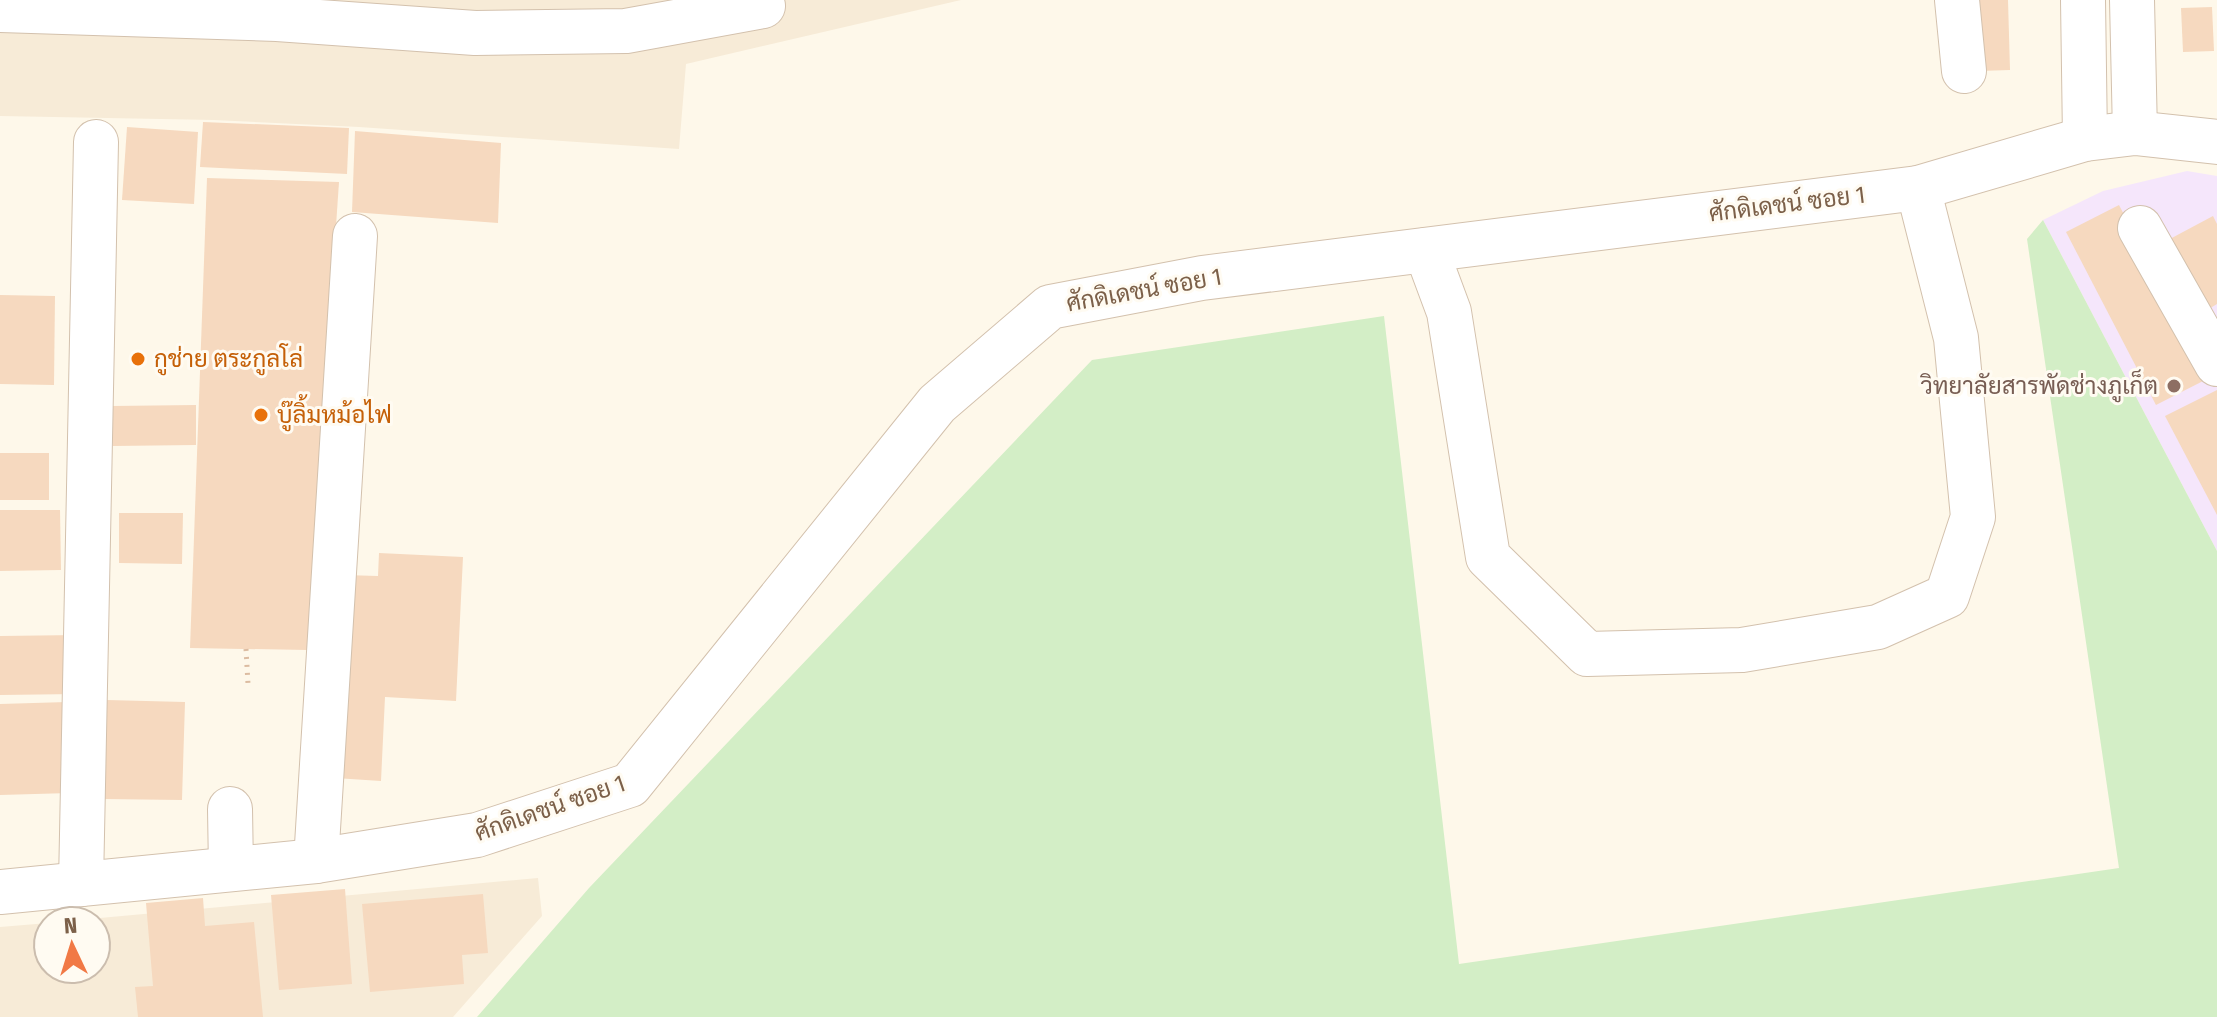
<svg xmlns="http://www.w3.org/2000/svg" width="2217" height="1017" font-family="'Fira Sans Condensed',Sarabun,sans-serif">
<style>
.residential{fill:#f7ebd7}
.education{fill:#f5e6fb}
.green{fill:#d3eec6}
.building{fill:#f6d9bf}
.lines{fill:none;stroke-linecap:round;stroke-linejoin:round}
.minor-casing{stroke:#d3c1ad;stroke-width:46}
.path{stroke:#dcbca1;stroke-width:5;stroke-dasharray:2 6;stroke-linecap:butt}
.minor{stroke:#fff;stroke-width:44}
.food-dot{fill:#e8710a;stroke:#fffbf2;stroke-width:3}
.education-dot{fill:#8d6e63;stroke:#fffbf2;stroke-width:3}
.labels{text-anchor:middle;stroke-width:6;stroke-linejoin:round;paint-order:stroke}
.street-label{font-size:24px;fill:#7c6049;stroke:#fffbf2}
.food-label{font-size:24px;fill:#c56008;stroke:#fffbf2;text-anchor:start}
.education-label{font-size:24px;fill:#785e54;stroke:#fffbf2;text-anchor:end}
</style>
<rect width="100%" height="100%" fill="#fef8ea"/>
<!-- residential -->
<g class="residential">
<polygon points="0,0 961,0 686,64 679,149 359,127 214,120 0,116"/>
<polygon points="538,878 542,916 453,1017 0,1017 0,927 48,923 48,969 96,969 96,921 67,921"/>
</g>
<!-- education -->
<polygon class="education" points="2187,171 2217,176 2217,551 2043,220 2103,191"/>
<!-- green -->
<polygon class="green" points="2043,220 2217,551 2217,1017 477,1017 589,888 1092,360 1384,316 1459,964 2119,868 2027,239"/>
<!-- building -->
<g class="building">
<polygon points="1977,0 2008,0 2010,70 1979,71"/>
<polygon points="2212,7 2214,51 2183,52 2181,8"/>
<polygon points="203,122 349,128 347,174 200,167"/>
<polygon points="127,127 198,132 194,204 122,200"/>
<polygon points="355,131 501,143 498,223 352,212"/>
<polygon points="207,178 339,182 307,650 190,648"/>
<polygon points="2119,205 2209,378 2156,405 2066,232"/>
<polygon points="2213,216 2217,224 2217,304 2207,310 2168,240"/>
<polygon points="0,295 55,296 54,385 0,384"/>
<polygon points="2217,390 2217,515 2165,416"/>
<polygon points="196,405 196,445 113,446 112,406"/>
<rect x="0" y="453" width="49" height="47"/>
<polygon points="0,510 60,510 61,570 0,571"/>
<polygon points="119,513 183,513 182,564 119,563"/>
<polygon points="379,553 463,557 456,701 385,697 381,781 335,778 344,575 378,576"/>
<polygon points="78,635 78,694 0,695 0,636"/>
<polygon points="107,700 185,702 182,800 103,799"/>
<polygon points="67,702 70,793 0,795 0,704"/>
<polygon points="345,889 352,984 279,990 271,895"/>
<polygon points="483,894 488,953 462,955 464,984 370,992 362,904"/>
<polygon points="203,898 205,926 254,922 263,1017 138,1017 135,987 153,986 146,903"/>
</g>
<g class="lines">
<defs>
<g id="minor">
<polyline points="1957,0 1964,71"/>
<polyline points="2083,0 2085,139"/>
<polyline points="2132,0 2135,133"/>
<polyline points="0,10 277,19 475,33 626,31 763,6"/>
<polyline points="2140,228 2217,364"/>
<polyline points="1426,250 1449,312 1488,557 1587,654 1742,650 1878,627 1947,596 1973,517 1956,338 1918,188"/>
<polyline points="230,809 231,869"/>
<polyline points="316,861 355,236"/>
<polyline points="81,884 96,142"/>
<polyline points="0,892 316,861 477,835 630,785 937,404 1050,307 1202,278 1918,188 2085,139 2135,133 2217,142"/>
</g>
</defs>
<!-- minor casing -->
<use href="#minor" class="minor-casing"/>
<!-- path -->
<polyline class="path" points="246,649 248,684"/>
<!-- minor -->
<use href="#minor" class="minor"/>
</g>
<!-- markers -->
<g class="food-dot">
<circle cx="138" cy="359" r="8"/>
<circle cx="261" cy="415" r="8"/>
</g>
<circle class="education-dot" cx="2174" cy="386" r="8"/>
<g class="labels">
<!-- street labels -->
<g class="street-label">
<text transform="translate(1787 204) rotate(-7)" y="8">ศักดิเดชน์ ซอย 1</text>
<text transform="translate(1144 290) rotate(-10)" y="8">ศักดิเดชน์ ซอย 1</text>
<text transform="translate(550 808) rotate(-19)" y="8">ศักดิเดชน์ ซอย 1</text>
</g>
<!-- food labels -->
<g class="food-label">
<text x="154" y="367">กูช่าย ตระกูลโล่</text>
<text x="277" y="423">บู๊ลิ้มหม้อไฟ</text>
</g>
<!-- education labels -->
<g class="education-label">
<text x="2158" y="394">วิทยาลัยสารพัดช่างภูเก็ต</text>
</g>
</g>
<!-- north arrow -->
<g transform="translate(72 945) rotate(356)"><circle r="38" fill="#fffbf2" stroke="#cbbdae" stroke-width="2"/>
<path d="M0-6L14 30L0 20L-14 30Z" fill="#f17945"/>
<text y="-12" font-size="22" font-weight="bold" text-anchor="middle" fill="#7c6049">N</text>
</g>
</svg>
